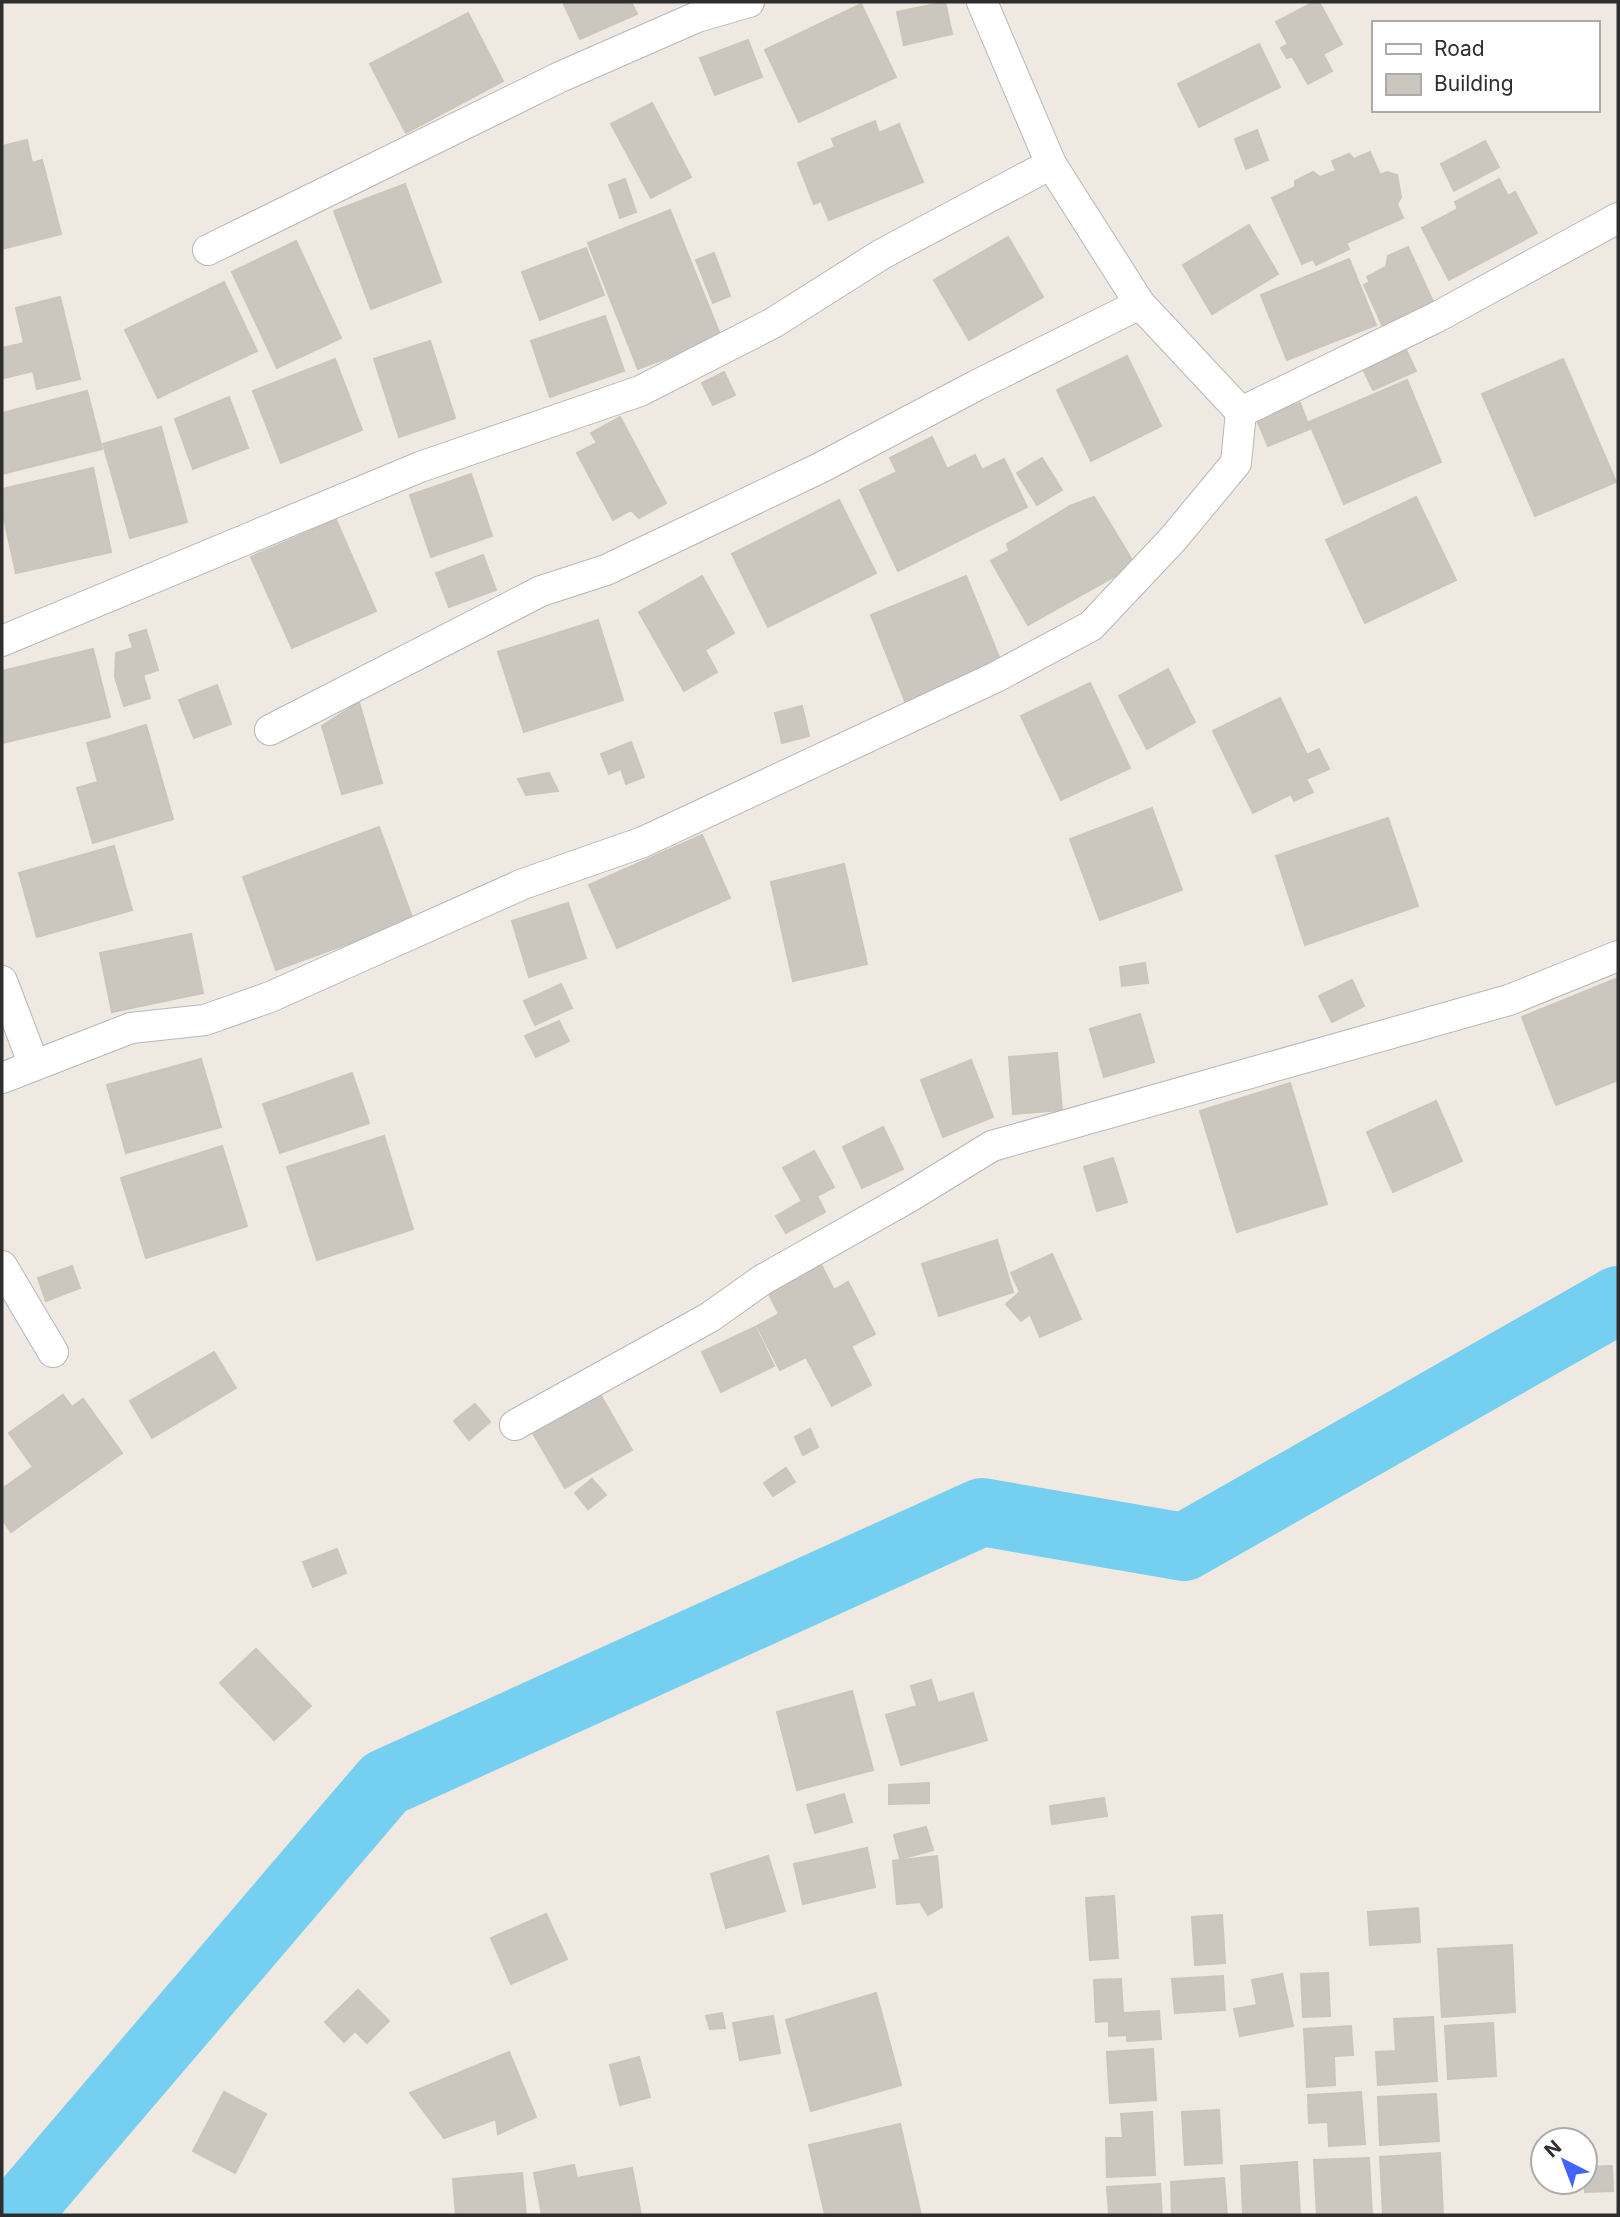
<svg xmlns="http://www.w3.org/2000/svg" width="1620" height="2217" font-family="Inter,sans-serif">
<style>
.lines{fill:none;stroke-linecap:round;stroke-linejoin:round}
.river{stroke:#75cff0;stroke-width:68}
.building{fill:#cbc7bf;stroke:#cbc5ba;stroke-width:2}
.minor-casing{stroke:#b4b7c1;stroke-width:32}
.minor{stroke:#fff;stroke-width:30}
</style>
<rect width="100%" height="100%" fill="#efe9e1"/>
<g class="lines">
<!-- river -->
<polyline class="river" points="16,2215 385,1783 982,1512 1184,1547 1618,1300"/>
</g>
<!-- building -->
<g class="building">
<polygon points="563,2 631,2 637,14 580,39"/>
<polygon points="945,2 952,34 904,45 897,12"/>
<polygon points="1314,2 1319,2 1342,44 1323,54 1332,71 1308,84 1292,56 1287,58 1281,48 1288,44 1276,22"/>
<polygon points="861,4 896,77 799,122 765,50"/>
<polygon points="468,13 503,81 406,133 370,64"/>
<polygon points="748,40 762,77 715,95 700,58"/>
<polygon points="1259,44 1280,87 1199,127 1178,84"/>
<polygon points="652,103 691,177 651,198 611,124"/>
<polygon points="875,121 879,133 899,124 923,182 829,220 821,201 814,204 798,163 835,147 832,139"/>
<polygon points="1257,130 1268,160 1246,169 1235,139"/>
<polygon points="27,140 32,163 42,160 61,234 2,249 2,146"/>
<polygon points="1485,141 1499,167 1454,191 1441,164"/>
<polygon points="1370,152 1380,175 1387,172 1397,175 1401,197 1397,204 1403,218 1346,243 1349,249 1316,265 1313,259 1302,264 1272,198 1295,187 1295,181 1313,172 1320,177 1336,171 1332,161 1349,154 1354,159"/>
<polygon points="625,179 636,212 620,218 609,185"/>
<polygon points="1499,179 1508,196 1515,192 1537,233 1449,280 1422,228 1458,209 1455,202"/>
<polygon points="405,184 441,282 371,309 334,211"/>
<polygon points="670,210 721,337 638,369 588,243"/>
<polygon points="1249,225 1278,274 1212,314 1183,265"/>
<polygon points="1008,237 1043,297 969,340 934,280"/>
<polygon points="296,241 341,338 277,368 232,272"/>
<polygon points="1408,247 1435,306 1384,329 1364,285 1370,282 1367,277 1386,267 1388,256"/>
<polygon points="586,248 604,295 540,320 522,272"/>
<polygon points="714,253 730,296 713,303 696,260"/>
<polygon points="1349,259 1376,325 1287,360 1261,295"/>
<polygon points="224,282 257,351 158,398 125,330"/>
<polygon points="60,297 80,379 37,389 33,371 4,378 2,348 24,343 16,308"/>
<polygon points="605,316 624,371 550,397 531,341"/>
<polygon points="430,341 455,418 399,437 374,359"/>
<polygon points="1406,350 1416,371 1373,390 1363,369"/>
<polygon points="1127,356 1161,426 1091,461 1057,390"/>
<polygon points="335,359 362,430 281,463 253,391"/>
<polygon points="1563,359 1616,482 1535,516 1482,394"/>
<polygon points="724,372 735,395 713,405 702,383"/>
<polygon points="1407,380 1441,462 1344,504 1309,422"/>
<polygon points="87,391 102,449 2,474 2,413"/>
<polygon points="229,397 248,448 193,469 175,419"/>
<polygon points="1300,403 1310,429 1268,446 1257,420"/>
<polygon points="620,417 666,503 639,518 631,510 613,520 577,453 597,443 591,433"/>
<polygon points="161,427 187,522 130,538 103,444"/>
<polygon points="932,437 947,469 975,455 982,470 1004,459 1027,507 898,571 860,490 897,472 890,458"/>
<polygon points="1042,458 1062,490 1037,505 1017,473"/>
<polygon points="93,468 111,552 16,573 2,510 2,489"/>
<polygon points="471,474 492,536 431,557 410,495"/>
<polygon points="1094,497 1135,565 1028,625 991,561 1009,551 1007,544 1070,506"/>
<polygon points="1416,497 1456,580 1365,623 1326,540"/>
<polygon points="839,500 876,573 768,627 732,554"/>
<polygon points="336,520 376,611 292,648 251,557"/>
<polygon points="483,555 496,590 449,607 436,573"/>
<polygon points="702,576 734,633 705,650 717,672 684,691 639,612"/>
<polygon points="966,576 1001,662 905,701 871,615"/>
<polygon points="598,620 623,700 524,732 498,652"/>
<polygon points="146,630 158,670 143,675 150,698 124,706 115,677 116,653 133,648 129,635"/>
<polygon points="93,649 110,717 3,743 2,671"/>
<polygon points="1168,669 1195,722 1147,749 1119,696"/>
<polygon points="1090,683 1130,768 1061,800 1021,716"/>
<polygon points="217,685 231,724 194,738 179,700"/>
<polygon points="1280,698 1307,755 1319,749 1329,769 1306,779 1313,792 1294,801 1291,794 1253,813 1213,731"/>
<polygon points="359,702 382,783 342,794 322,726"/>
<polygon points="802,706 809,736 782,743 775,713"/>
<polygon points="146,725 173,819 93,843 77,788 98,782 87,743"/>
<polygon points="631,742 644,777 626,784 621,769 609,774 601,754"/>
<polygon points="549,773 558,791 526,795 518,779"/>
<polygon points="1152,808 1182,890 1100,920 1070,839"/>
<polygon points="1388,818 1418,906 1305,945 1276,856"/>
<polygon points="379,827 413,920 276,970 243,877"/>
<polygon points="702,835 730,898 617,948 589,885"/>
<polygon points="114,846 132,910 37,937 19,873"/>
<polygon points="844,864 867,964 793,981 771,882"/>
<polygon points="568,903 586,958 529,977 512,921"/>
<polygon points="191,934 203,993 112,1012 100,953"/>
<polygon points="1145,963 1148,983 1122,986 1120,967"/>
<polygon points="1618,978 1618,1080 1556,1105 1522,1017"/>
<polygon points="1352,980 1364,1006 1332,1022 1319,996"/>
<polygon points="561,984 572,1008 535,1025 524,1001"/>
<polygon points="1140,1014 1154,1062 1104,1077 1090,1029"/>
<polygon points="559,1021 569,1041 536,1057 525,1036"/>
<polygon points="1057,1053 1062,1110 1013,1114 1009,1057"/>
<polygon points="201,1059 221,1127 126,1153 107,1085"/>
<polygon points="971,1060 993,1117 943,1137 921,1080"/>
<polygon points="352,1073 369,1123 280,1153 263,1104"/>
<polygon points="1290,1083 1327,1204 1237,1232 1200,1111"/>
<polygon points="1436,1101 1462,1161 1393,1192 1367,1132"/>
<polygon points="883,1127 903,1169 862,1188 843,1147"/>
<polygon points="384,1136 413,1229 317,1260 287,1167"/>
<polygon points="222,1146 247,1226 146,1258 121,1178"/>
<polygon points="814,1151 834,1187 817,1196 825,1212 786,1233 776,1216 802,1201 783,1168"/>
<polygon points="1113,1158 1127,1202 1097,1211 1084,1167"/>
<polygon points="997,1240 1013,1292 939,1316 922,1264"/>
<polygon points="815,1253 834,1290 848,1282 875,1334 851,1346 871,1385 832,1406 806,1357 780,1370 757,1326 779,1314 762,1280"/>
<polygon points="1052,1254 1081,1319 1040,1337 1030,1314 1021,1321 1006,1304 1020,1292 1011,1273"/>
<polygon points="72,1266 80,1288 46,1301 38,1278"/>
<polygon points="755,1327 774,1366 721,1392 702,1352"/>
<polygon points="214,1352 236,1388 152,1438 130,1401"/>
<polygon points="597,1389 632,1450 565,1488 530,1428"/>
<polygon points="63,1395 72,1407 83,1399 122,1453 11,1532 2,1519 2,1489 33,1467 9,1433"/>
<polygon points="475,1404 490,1422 469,1440 454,1421"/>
<polygon points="810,1429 818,1447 803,1455 795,1437"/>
<polygon points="786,1468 795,1482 773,1496 764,1483"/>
<polygon points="592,1479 606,1495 588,1509 575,1493"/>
<polygon points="337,1549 346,1573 313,1587 303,1562"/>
<polygon points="256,1649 311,1706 274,1740 220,1683"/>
<polygon points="931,1680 938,1703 973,1693 987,1740 901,1765 886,1715 917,1706 911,1686"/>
<polygon points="852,1691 873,1770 797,1790 777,1712"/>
<polygon points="929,1783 929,1803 889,1804 889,1785"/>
<polygon points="844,1794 852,1822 815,1833 807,1805"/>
<polygon points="1104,1798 1107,1816 1052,1824 1050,1806"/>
<polygon points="926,1827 933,1850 900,1859 894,1835"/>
<polygon points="867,1848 875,1887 803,1904 794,1864"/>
<polygon points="768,1856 785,1911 726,1928 711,1874"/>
<polygon points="937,1856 942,1907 928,1915 920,1902 897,1904 893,1861"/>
<polygon points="1114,1896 1118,1958 1090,1960 1086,1898"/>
<polygon points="1418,1908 1420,1942 1370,1945 1368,1912"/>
<polygon points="546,1914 567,1959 511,1984 491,1938"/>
<polygon points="1222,1915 1225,1963 1195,1965 1192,1917"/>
<polygon points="1512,1945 1515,2012 1442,2017 1438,1949"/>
<polygon points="1328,1973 1330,2016 1303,2017 1301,1974"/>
<polygon points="1282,1974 1293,2026 1240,2036 1234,2009 1257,2005 1252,1980"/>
<polygon points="1223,1976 1225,2010 1175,2013 1172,1979"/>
<polygon points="1121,1979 1123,2013 1159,2011 1161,2039 1127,2041 1127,2035 1109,2036 1109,2021 1096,2022 1094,1980"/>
<polygon points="358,1990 389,2021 367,2043 355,2031 344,2042 325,2022"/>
<polygon points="876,1993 901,2085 811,2111 786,2020"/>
<polygon points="722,2013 725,2028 710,2029 706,2016"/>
<polygon points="773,2016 780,2053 740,2060 733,2023"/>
<polygon points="1433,2017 1437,2081 1378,2085 1376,2052 1396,2051 1394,2019"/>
<polygon points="1493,2023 1496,2076 1448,2079 1445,2026"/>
<polygon points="1351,2026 1353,2055 1334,2056 1335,2085 1307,2087 1304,2029"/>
<polygon points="1153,2049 1156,2100 1110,2103 1107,2052"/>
<polygon points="509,2052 536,2117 498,2134 496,2119 444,2138 410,2093"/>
<polygon points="639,2057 650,2097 620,2105 610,2065"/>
<polygon points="224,2092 266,2114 235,2173 193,2151"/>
<polygon points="1361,2092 1365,2144 1329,2146 1328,2122 1309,2123 1308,2095"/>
<polygon points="1436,2094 1439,2141 1380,2145 1378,2097"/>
<polygon points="1219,2110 1222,2163 1185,2165 1182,2112"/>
<polygon points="1152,2112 1155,2175 1107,2177 1106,2138 1123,2138 1121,2114"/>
<polygon points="900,2124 921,2215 825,2215 809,2145"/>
<polygon points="1440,2153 1443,2215 1383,2215 1380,2157"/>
<polygon points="1369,2158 1372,2215 1317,2215 1314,2160"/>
<polygon points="1297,2162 1300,2215 1243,2215 1241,2166"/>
<polygon points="574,2165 577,2178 632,2168 641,2215 542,2215 534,2173"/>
<polygon points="1612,2166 1613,2191 1585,2192 1585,2167"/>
<polygon points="522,2173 526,2215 456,2215 453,2179"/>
<polygon points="1224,2178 1227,2215 1172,2215 1171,2182"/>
<polygon points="1160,2184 1162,2215 1109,2214 1107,2187"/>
</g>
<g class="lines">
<defs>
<g id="minor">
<polyline points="208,250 560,77 697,17 749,2"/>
<polyline points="1241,412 1437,317 1618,218"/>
<polyline points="2,641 420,467 640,391 773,323 882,254 1051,164"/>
<polyline points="270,730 541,591 606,570 820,468 977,385 1140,304"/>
<polyline points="2,981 34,1065 15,1073"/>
<polyline points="2,1078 131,1028 205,1020 270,997 523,884 643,842 996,677 1091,626 1173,539 1236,463 1241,412 1140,304 1051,164 982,2"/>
<polyline points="2,1266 53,1352"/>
<polyline points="515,1425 710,1317 762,1280 909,1197 992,1146 1509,1000 1618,956"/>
</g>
</defs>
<!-- minor casing -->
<use href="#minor" class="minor-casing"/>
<!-- minor -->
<use href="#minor" class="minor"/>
</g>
<!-- border -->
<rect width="1620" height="2217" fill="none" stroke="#2e2e2e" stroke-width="7"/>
<!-- legend -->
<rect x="1372" y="21" width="228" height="91" fill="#ffffff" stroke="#ababab" stroke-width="2"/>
<rect x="1386" y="44" width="35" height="10" fill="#ffffff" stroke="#ababab" stroke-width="2"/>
<text x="1434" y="56" font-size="21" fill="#2e2e2e">Road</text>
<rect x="1386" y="74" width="35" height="21" fill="#cbc7bf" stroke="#ababab" stroke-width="2"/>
<text x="1434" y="91" font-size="21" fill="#2e2e2e">Building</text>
<!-- north arrow -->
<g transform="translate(1564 2161) rotate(318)"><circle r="33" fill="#ffffff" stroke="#ababab" stroke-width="2"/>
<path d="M0-5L12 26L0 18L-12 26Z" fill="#4264fb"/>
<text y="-10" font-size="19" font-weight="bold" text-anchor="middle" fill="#2e2e2e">N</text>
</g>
</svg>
